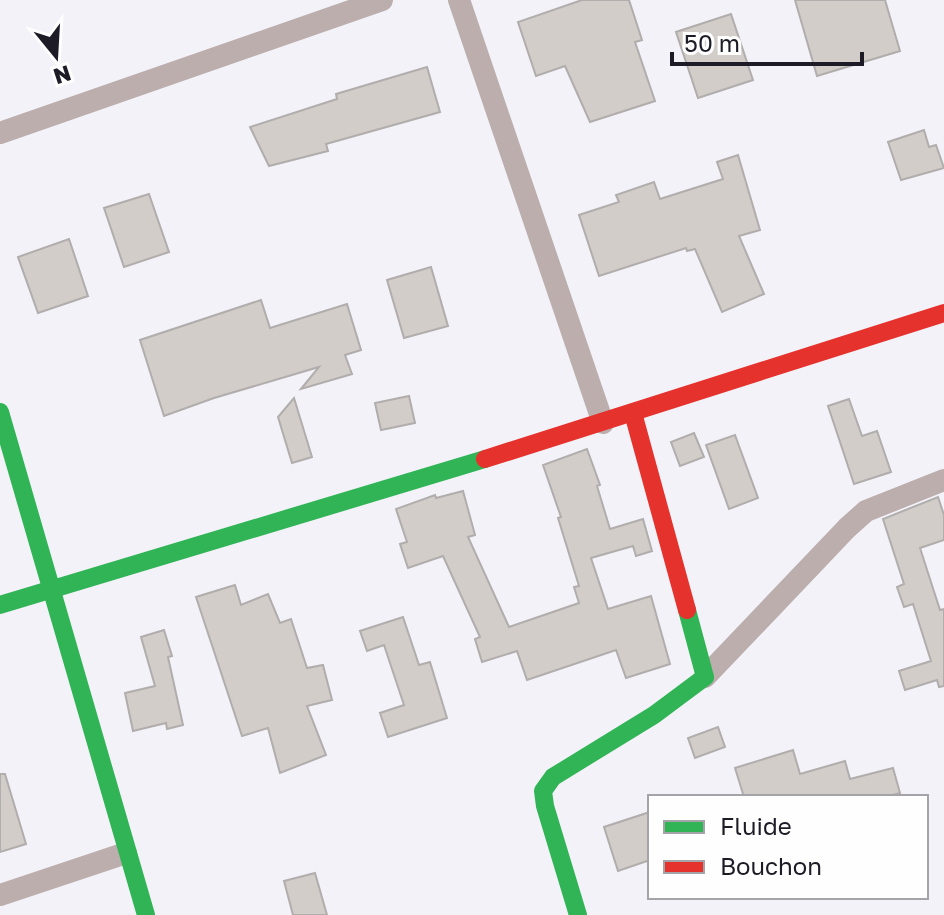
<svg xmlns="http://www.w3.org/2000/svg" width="944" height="915" font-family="'Golos Text',sans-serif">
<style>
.building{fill:#d3cdc9;stroke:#b1adac;stroke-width:2}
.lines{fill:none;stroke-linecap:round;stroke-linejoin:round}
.street{stroke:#bbaeac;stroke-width:22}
.fast{stroke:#30b455;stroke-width:18}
.jam{stroke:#e5322d;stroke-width:18}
</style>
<rect width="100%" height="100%" fill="#f2f2f8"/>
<!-- building -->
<g class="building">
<polygon points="582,0 629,0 642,40 635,42 655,101 590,122 565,66 536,76 518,22"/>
<polygon points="795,0 885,0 900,51 817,76"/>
<polygon points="731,14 753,80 698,98 676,32"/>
<polygon points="427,67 440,112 326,144 328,151 269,166 250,127 337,99 336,94"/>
<polygon points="924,130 929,147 936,145 944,168 901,180 888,142"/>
<polygon points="738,155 760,230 739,236 764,294 722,312 695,249 687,251 686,248 599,276 579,215 619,202 616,195 654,182 660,199 723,179 717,162"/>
<polygon points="149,194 169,252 124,267 104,208"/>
<polygon points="69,239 88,296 38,313 18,257"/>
<polygon points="431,267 448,326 404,338 387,280"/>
<polygon points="261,300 270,328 347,304 361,350 345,355 352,374 301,389 319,367 214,398 164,416 140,340"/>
<polygon points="409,396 415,423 381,430 375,403"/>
<polygon points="294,398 312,457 292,463 278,417"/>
<polygon points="849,399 862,436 877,431 891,472 854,484 828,406"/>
<polygon points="694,433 704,457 680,466 671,442"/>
<polygon points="735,435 758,498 729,509 706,445"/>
<polygon points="587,449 600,485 597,486 610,529 643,519 652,551 636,556 633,546 591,558 608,609 651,596 670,664 626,678 616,650 527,680 517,651 482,662 475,639 480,637 443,556 408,568 400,544 407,542 396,509 435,495 436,498 463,491 475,535 468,537 509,627 579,603 574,587 579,586 558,518 561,517 543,465"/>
<polygon points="938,497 944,515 944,540 920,548 940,610 944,609 944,686 939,687 937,680 905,690 899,671 931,661 913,604 904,607 897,587 904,584 883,519"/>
<polygon points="235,585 241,605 268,594 280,623 291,619 307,668 323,665 332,700 307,706 326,755 280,773 268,728 242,736 196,597"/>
<polygon points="403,617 419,665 430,662 447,718 388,737 380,713 404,705 384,645 367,651 360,631"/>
<polygon points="164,630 172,656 168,657 183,725 167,729 166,723 133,731 125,693 155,686 141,637"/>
<polygon points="718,727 725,747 695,758 688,738"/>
<polygon points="793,750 800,774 845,761 850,779 893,768 900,793 886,797 744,797 735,768"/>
<polygon points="0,774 5,774 26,844 0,852"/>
<polygon points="650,812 650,860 618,871 604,827"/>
<polygon points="315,873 327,915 293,915 284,881"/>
</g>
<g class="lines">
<!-- street -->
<g class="street">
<polyline points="459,0 603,423"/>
<polyline points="0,133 382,0"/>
<polyline points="705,677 847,528 866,511 944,480"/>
<polyline points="0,895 126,853"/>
</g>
<!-- fast -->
<g class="fast">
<polyline points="0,412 146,915"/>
<polyline points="0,605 485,459"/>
<polyline points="578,915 545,806 543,791 553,777 654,715 705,677 687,610"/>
</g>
<!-- jam -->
<g class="jam">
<polyline points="633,413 687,610"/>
<polyline points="485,459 944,313"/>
</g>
</g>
<!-- legend -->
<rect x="648" y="795" width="280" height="104" fill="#fefefe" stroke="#a4a3a8" stroke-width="2"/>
<rect x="664" y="821" width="40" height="12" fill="#30b455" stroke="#a4a3a8" stroke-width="2"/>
<text x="720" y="835" font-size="24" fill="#1d1b26">Fluide</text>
<rect x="664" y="861" width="40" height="12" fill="#e5322d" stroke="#a4a3a8" stroke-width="2"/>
<text x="720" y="875" font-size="24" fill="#1d1b26">Bouchon</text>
<!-- north arrow -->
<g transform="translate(56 56) rotate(162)" stroke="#fefefe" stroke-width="6" paint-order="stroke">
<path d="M0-6L14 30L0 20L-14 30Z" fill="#1d1b26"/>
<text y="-12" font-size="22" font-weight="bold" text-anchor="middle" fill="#1d1b26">N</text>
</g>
<!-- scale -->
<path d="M672 52v12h190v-12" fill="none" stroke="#1d1b26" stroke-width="4"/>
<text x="684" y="52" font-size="24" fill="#1d1b26" stroke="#fefefe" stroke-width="6" paint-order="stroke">50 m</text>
</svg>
